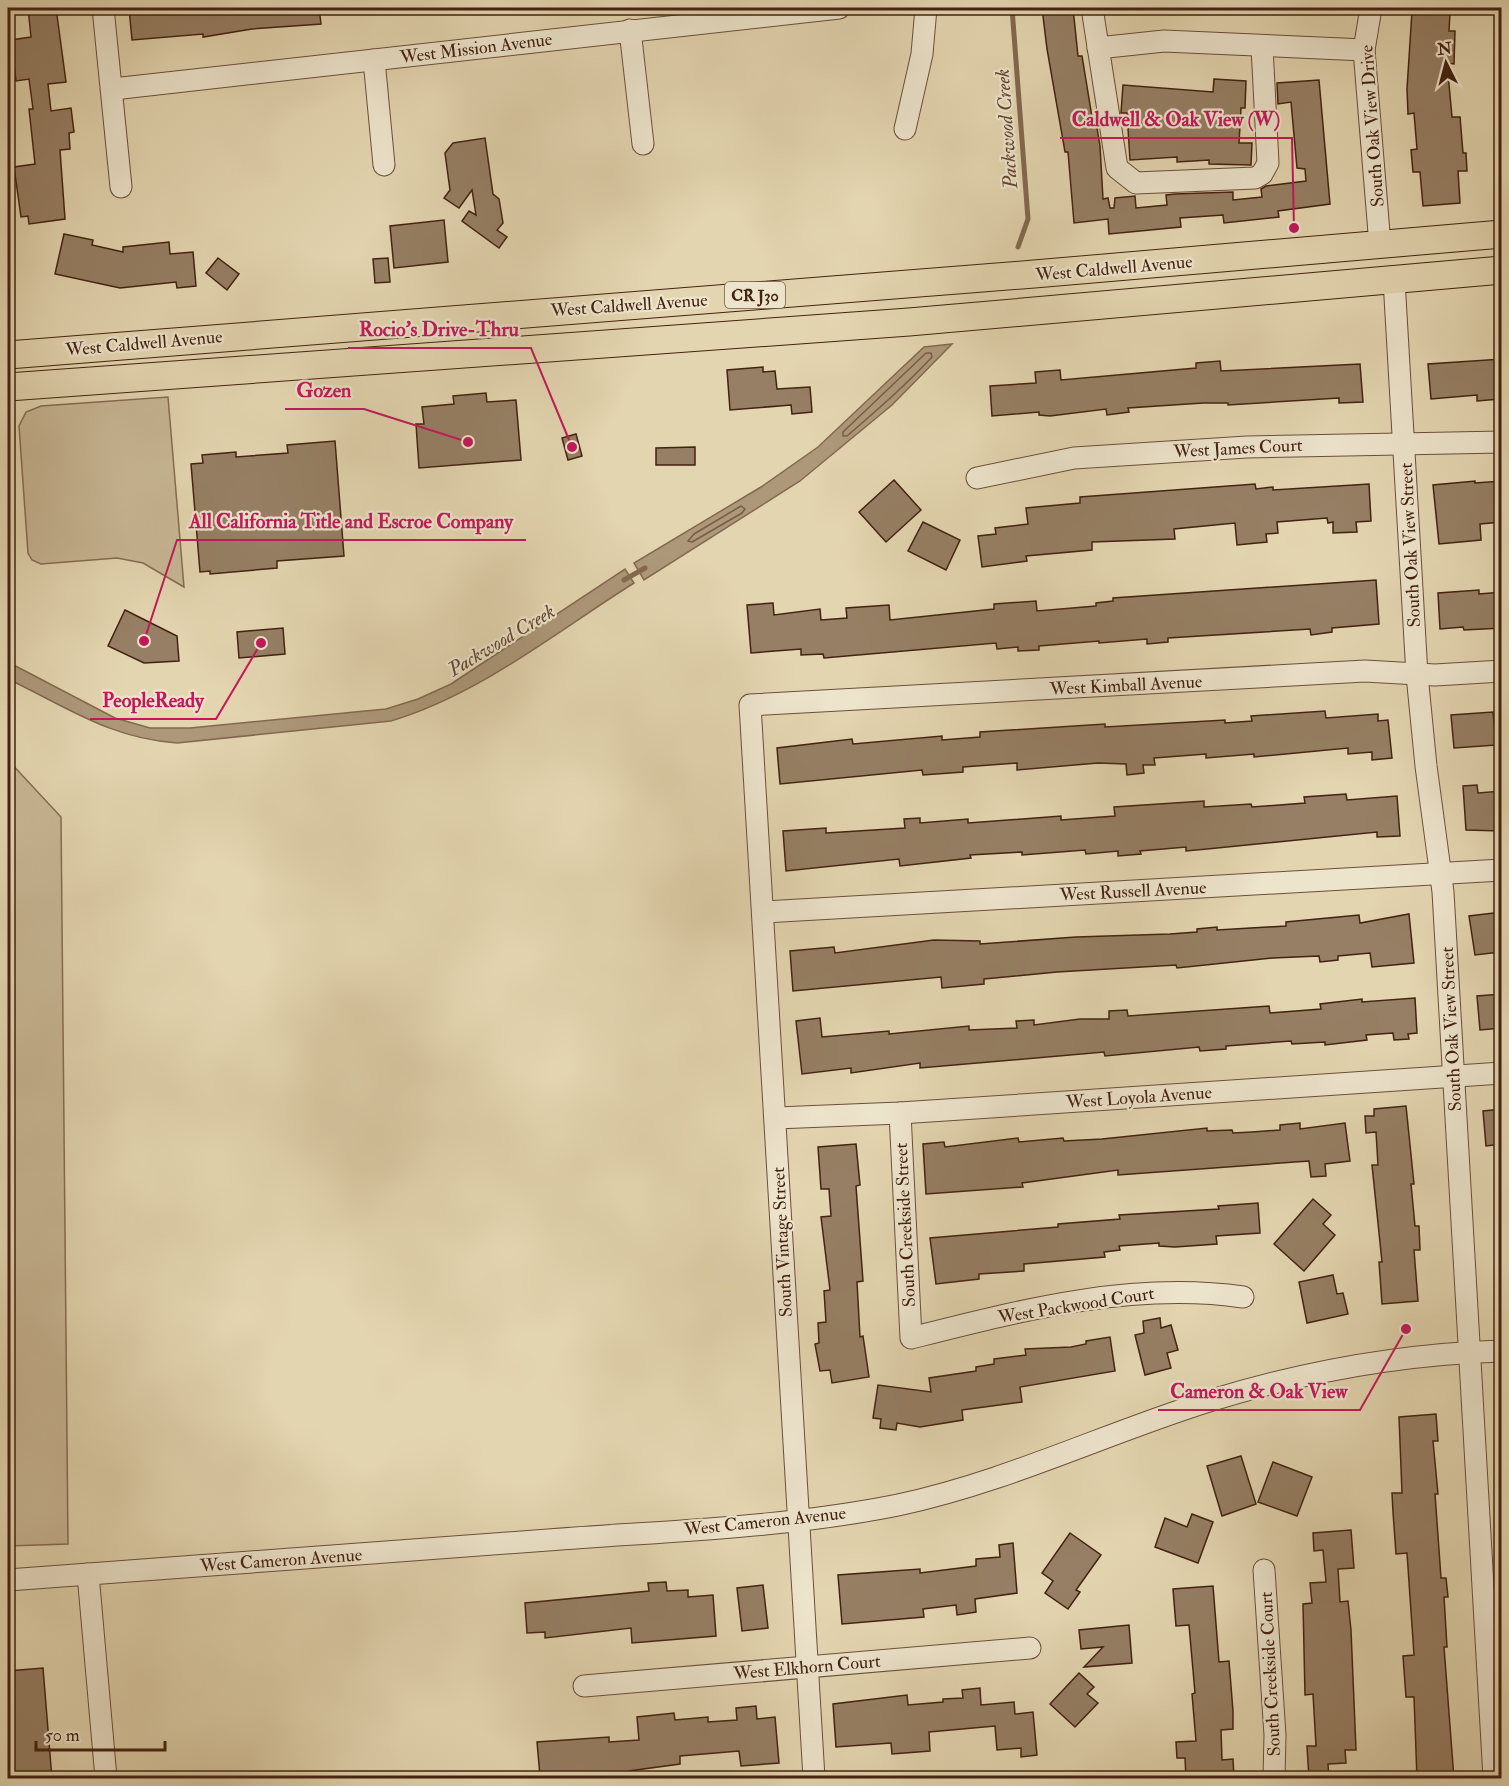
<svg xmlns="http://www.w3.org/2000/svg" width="1509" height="1786" font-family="'IM FELL Double Pica',serif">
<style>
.green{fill:#c8b795;stroke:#866c53;stroke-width:1.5}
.water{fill:#ad987a;stroke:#836950;stroke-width:1.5}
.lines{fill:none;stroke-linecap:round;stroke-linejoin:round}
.shore{stroke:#785d46;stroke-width:1.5}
.stream{stroke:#836950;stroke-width:5}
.building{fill:#967f64;stroke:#432211;stroke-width:1.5}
.minor-casing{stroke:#6b4f39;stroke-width:23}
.major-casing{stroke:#432211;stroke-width:29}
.minor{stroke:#ede4cc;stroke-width:21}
.major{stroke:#e3d5b0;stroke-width:27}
.labels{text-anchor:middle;stroke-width:4.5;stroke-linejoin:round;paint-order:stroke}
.shield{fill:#ede4cc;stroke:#765c49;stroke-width:1.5}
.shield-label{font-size:16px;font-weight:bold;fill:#432211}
.street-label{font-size:18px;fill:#432211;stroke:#ede4cc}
.water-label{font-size:20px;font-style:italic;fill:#634530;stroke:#ede4cc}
.leader{fill:none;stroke:#c2185b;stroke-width:2}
.callout-dot{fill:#c2185b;stroke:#ede4cc;stroke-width:2}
.callout-label{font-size:20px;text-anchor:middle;font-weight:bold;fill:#c2185b;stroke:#ede4cc;stroke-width:4.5;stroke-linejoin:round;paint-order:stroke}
</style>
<rect width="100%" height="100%" fill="#e3d5b0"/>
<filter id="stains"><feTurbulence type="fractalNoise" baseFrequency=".00333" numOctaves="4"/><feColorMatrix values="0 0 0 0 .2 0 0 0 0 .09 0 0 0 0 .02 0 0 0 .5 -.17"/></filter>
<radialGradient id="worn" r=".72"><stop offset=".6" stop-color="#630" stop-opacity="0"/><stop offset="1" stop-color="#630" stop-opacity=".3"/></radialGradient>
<!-- green -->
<g class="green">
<polygon points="168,397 184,587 143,563 117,558 41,564 32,560 28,553 19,426 26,412 41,406"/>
<polygon points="8,760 61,817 68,1544 8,1546"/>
</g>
<!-- water -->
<g class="water">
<polygon points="952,344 892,405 800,481 644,580 634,563 761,487 818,447 924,347"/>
<path d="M625,569L634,583C556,632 479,695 391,721L177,743C109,738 67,707 8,679V662L115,718L150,728H190L386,709L418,699L451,684Z"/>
</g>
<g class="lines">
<!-- shore -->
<g class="shore">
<path d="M926,353H931L932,357C905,386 876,411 847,436H843V432Z"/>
<polygon points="741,506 745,509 742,513 692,542 688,541 694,534"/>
</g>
<!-- stream -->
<g class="stream">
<polyline points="1012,8 1028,219 1018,247"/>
<polyline points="624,580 645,568"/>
</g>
</g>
<!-- building -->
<g class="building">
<polygon points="28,8 56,8 66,82 48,84 51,111 71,108 74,132 69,133 70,149 60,150 65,219 29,224 28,216 21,217 14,167 35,164 29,109 33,109 29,79 16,81 11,40 31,37"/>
<polygon points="129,8 319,8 321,24 252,29 203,37 203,34 132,40"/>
<polygon points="1042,8 1073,8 1078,56 1082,56 1093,123 1096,122 1100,146 1103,199 1108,198 1110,208 1114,208 1115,198 1135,196 1136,208 1167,205 1166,195 1175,194 1233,192 1233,200 1262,197 1261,189 1266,186 1306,181 1305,169 1297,168 1291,102 1278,104 1277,83 1319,80 1330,204 1278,211 1279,217 1224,223 1223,215 1180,218 1181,227 1109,234 1108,219 1074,223 1068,152 1065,152 1047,49"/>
<polygon points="1412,11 1450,13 1449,31 1455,31 1454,64 1447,63 1452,117 1460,117 1463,153 1466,153 1467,171 1458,171 1460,203 1423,206 1420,172 1413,172 1411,150 1417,149 1414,113 1408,114 1407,89"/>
<polygon points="1214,79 1246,81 1245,108 1241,108 1239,143 1252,143 1251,165 1209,164 1209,160 1177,162 1177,157 1130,160 1127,113 1121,113 1123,85 1213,92"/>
<polygon points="485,138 493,194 499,199 503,223 497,230 507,237 499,248 462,221 469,211 476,215 472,190 459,208 444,198 450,190 445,153 453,143"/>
<polygon points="444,220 448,262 394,268 390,226"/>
<polygon points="64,234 93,240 92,245 123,252 123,247 169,242 170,254 193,252 196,286 177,288 176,282 120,288 55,274"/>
<polygon points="218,258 239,274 227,290 206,273"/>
<polygon points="388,258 390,282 375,283 373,259"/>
<polygon points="1502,359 1500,399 1477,401 1477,395 1431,399 1428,364"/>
<polygon points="1220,361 1221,371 1360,364 1363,402 1339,403 1339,398 1228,405 1228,403 1203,403 1128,408 1129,412 1107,415 1106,409 1050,416 1039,415 1039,412 992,416 990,386 1036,383 1035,372 1060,370 1061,380 1196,368 1196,363"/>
<polygon points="763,367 763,372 775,371 777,389 810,387 812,412 792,414 791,405 730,410 727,370"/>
<polygon points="486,393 487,402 516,400 521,460 419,468 416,424 424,424 422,407 454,404 453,396"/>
<polygon points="576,434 582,456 568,460 562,438"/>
<polygon points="335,441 344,556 277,561 277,568 210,574 210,571 200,572 191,464 203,463 202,455 236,452 236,457 288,453 287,445"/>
<polygon points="695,447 695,465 656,465 656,448"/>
<polygon points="894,480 921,510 886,542 859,512"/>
<polygon points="1475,481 1475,483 1502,481 1502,522 1480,524 1481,540 1439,544 1433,485"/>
<polygon points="1255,484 1256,489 1273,487 1273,490 1369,484 1371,521 1356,522 1357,532 1333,533 1333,522 1328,523 1327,518 1277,522 1278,533 1266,534 1267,542 1237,545 1235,523 1174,529 1175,539 1092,542 1092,550 1026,556 1027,561 982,567 978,536 996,534 995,528 1028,524 1026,508 1080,503 1080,497"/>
<polygon points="923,522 960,540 946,570 908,551"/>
<polygon points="1376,580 1379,624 1332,628 1332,632 1311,635 1310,629 1168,638 1168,642 1147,644 1147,639 1099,643 1099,641 1039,646 1039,650 1018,651 1018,647 997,649 996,643 824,658 823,654 801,655 801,649 751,653 747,605 773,603 774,615 820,609 821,620 847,618 846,608 889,605 890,620 994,609 994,604 1036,601 1037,611 1096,606 1096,603 1113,601 1113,598"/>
<polygon points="1479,590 1479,594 1502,592 1502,628 1464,630 1463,627 1440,629 1438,593"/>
<polygon points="125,610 177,636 179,661 144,663 108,646"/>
<polygon points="283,628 285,654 239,658 237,632"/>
<polygon points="1325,711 1326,718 1378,714 1378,721 1388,720 1392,758 1372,760 1372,752 1348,754 1348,748 1254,757 1254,754 1206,758 1206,754 1154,758 1155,765 1143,765 1144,773 1127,775 1126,764 1098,763 1017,770 1017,763 963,767 963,772 923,775 922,770 780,784 777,748 852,739 853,744 942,736 942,740 980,737 980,732 1105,724 1105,727 1225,720 1225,723 1252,721 1251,716"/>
<polygon points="1493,712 1496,745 1454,748 1451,715"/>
<polygon points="1477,785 1478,793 1502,791 1502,831 1466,830 1463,786"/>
<polygon points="1346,794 1347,800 1397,796 1400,836 1377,837 1377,832 1207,849 1186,851 1186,847 1140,851 1141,854 1118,856 1118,851 1086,854 1085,850 1022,855 1022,852 970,855 971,858 900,866 899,859 786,871 783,831 826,828 826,833 905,828 904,819 920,818 920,823 968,819 968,823 1061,816 1061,820 1115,816 1114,807 1204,801 1204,807 1251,804 1252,807 1305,803 1304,797"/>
<polygon points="1502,912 1500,952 1475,955 1469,916"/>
<polygon points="1409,914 1414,963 1372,967 1370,953 1338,956 1338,960 1320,962 1319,956 1273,958 1177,968 1176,965 1057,972 984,979 984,984 942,988 941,977 793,991 790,951 834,947 835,953 934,940 980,941 980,944 1076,937 1170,934 1197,932 1197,929 1217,927 1217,930 1286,926 1286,922 1359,915 1360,923"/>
<polygon points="1502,994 1502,1028 1480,1030 1477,996"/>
<polygon points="1415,998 1417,1033 1408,1034 1409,1039 1394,1040 1393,1033 1366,1035 1367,1040 1325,1045 1325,1042 1292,1044 1291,1041 1226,1046 1226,1049 1200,1051 1199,1047 1105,1056 1104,1052 920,1068 920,1063 851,1073 851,1068 802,1074 796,1021 820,1018 822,1037 889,1031 889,1034 969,1026 969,1030 1017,1028 1016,1021 1034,1020 1034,1025 1080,1019 1109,1019 1109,1011 1127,1010 1128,1016 1269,1006 1270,1013 1321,1009 1320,1004 1362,999 1362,1002"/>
<polygon points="1406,1106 1414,1184 1411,1184 1415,1226 1419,1226 1420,1250 1414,1250 1418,1301 1382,1304 1379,1262 1382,1262 1372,1165 1378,1165 1376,1132 1366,1133 1365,1116 1374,1116 1374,1109"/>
<polygon points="1502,1109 1502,1144 1486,1146 1483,1111"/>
<polygon points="1300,1123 1300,1129 1345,1123 1350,1161 1325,1164 1326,1176 1311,1177 1309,1161 1118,1175 1118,1170 1022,1183 1023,1187 926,1194 923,1144 944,1142 945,1147 1018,1138 1019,1142 1063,1138 1064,1141 1102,1139 1207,1128 1207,1131 1232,1130 1233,1133 1252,1132 1280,1130 1280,1125"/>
<polygon points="856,1144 860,1185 856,1186 863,1281 857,1282 860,1337 863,1336 869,1377 832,1383 830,1370 820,1371 815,1344 819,1343 818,1323 826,1322 824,1291 830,1290 821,1217 831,1216 829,1189 821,1189 818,1147"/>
<polygon points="1313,1199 1331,1215 1323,1224 1335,1235 1304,1271 1274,1244"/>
<polygon points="1258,1203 1260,1233 1216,1236 1217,1244 1175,1247 1159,1246 1159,1243 1119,1246 1120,1250 1104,1252 1105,1257 1024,1264 1024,1271 979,1274 979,1279 936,1284 930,1238 1058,1227 1058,1224 1120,1219 1119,1215 1219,1209 1218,1206"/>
<polygon points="1333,1275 1337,1294 1343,1293 1348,1314 1307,1323 1299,1282"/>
<polygon points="1160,1318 1161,1328 1171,1325 1178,1350 1167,1353 1171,1368 1145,1375 1135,1335 1144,1333 1143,1321"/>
<polygon points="1110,1337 1115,1371 1020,1387 1022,1402 962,1410 963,1420 920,1427 897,1423 896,1430 880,1428 881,1419 873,1418 878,1385 931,1392 929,1378 976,1371 976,1367 994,1364 994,1359 1026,1355 1025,1349 1071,1347 1086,1344 1086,1341"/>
<polygon points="1436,1414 1438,1441 1433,1441 1438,1494 1435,1494 1441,1578 1446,1578 1448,1597 1444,1597 1447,1647 1444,1647 1454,1779 1417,1779 1414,1697 1406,1697 1403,1656 1414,1655 1407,1553 1396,1554 1393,1512 1392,1493 1402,1493 1399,1417"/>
<polygon points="1241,1456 1256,1504 1222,1516 1207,1466"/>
<polygon points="1273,1462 1312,1477 1297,1516 1258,1502"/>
<polygon points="1192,1514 1213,1522 1198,1563 1155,1547 1165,1518 1187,1527"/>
<polygon points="1351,1530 1354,1568 1338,1569 1340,1602 1348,1601 1351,1630 1356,1750 1345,1750 1346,1763 1328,1764 1329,1779 1309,1779 1307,1746 1316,1746 1313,1694 1305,1695 1303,1604 1312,1603 1310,1583 1326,1582 1323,1550 1314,1551 1313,1533"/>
<polygon points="1070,1533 1101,1555 1076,1590 1080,1592 1068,1609 1045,1593 1053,1581 1042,1573"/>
<polygon points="1013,1543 1017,1593 975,1599 976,1612 957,1615 956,1605 923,1609 924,1617 842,1624 838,1575 920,1569 920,1573 976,1566 976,1559 1000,1557 999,1545"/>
<polygon points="666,1582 667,1591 688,1590 688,1597 713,1595 716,1636 632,1643 631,1628 545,1638 545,1632 527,1633 525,1603 649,1591 648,1583"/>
<polygon points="763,1585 768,1628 742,1631 737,1588"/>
<polygon points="1213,1586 1219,1662 1229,1661 1233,1711 1233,1729 1221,1730 1222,1760 1233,1759 1234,1778 1186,1779 1185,1758 1177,1758 1176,1742 1196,1741 1192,1694 1195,1693 1189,1625 1176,1626 1173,1589"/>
<polygon points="1129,1625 1132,1663 1084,1667 1103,1647 1081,1649 1079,1630"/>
<polygon points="43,1668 52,1779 8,1779 8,1671"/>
<polygon points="1079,1673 1094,1687 1087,1694 1098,1703 1075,1727 1050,1704"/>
<polygon points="980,1688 981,1705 1014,1702 1015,1714 1033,1712 1037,1755 1021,1757 1021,1748 997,1750 995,1726 929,1732 930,1751 892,1754 891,1743 836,1747 833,1704 907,1695 908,1705 943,1702 943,1699 963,1698 962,1690"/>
<polygon points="756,1706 757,1719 775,1717 779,1763 741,1766 739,1751 680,1756 680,1764 629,1771 630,1779 587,1779 587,1772 540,1776 537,1742 609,1737 609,1742 639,1740 637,1717 674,1713 675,1720 708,1717 708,1722 737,1720 736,1708"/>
</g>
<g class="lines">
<defs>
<g id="minor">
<polyline points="103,8 121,187"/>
<polyline points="1092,8 1117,168 1136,183 1255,178 1262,174 1268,163 1262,47"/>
<polyline points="1371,8 1364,50 1380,245"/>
<polyline points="630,30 643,144"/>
<polyline points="1098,48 1164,41 1364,50"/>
<polyline points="374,60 384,165"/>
<polyline points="113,89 839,8"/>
<polyline points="905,129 922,54 926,8"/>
<polyline points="1394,280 1417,675 1426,766 1443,892 1494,1778"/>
<polyline points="977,478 1074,458 1247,447 1502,442"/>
<polyline points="764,912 1502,870"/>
<path d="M900,1113L911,1338C1018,1311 1131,1281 1243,1297"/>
<polyline points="776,1118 900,1113 1502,1073"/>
<polyline points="1264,1570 1275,1735 1274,1778"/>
<polyline points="88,1574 106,1778"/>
<path d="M8,1580C188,1567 368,1553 548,1540C664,1531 784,1528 898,1505C1006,1482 1104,1434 1209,1401C1303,1372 1403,1354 1502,1351"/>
<polyline points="584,1686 1030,1648"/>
<polyline points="814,1778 750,705 1365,671 1435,675 1502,671"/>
</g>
<g id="major">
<polyline points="8,355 1034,274 1502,234"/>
<polyline points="8,387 909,322 1502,270"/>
</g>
</defs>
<!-- minor casing -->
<use href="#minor" class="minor-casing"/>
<!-- major casing -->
<use href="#major" class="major-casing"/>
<!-- minor -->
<use href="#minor" class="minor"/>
<!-- major -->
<use href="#major" class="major"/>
</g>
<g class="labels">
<!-- shield labels -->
<rect class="shield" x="725" y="282" width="60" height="26" rx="4.5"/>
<g class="shield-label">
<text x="755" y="301">CR J30</text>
</g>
<!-- street labels -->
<g class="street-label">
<text transform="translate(476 48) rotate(-7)" y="6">West Mission Avenue</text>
<text transform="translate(1372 126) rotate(-94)" y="6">South Oak View Drive</text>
<text transform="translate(1114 268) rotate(-5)" y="6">West Caldwell Avenue</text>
<text transform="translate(629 305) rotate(-4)" y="6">West Caldwell Avenue</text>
<text transform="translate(144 343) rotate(-5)" y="6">West Caldwell Avenue</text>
<text transform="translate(1238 448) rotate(-3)" y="6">West James Court</text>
<text transform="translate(1410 545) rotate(-93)" y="6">South Oak View Street</text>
<text transform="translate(1126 685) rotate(-3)" y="6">West Kimball Avenue</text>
<text transform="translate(1133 891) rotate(-3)" y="6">West Russell Avenue</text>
<text transform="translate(1451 1029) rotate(-93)" y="6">South Oak View Street</text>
<text transform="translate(1139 1097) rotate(-4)" y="6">West Loyola Avenue</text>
<text transform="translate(905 1225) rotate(-93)" y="6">South Creekside Street</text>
<text transform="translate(782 1242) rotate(-93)" y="6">South Vintage Street</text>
<text transform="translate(1076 1305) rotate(-9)" y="6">West Packwood Court</text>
<text transform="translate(765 1521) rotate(-6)" y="6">West Cameron Avenue</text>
<text transform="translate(281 1560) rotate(-4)" y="6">West Cameron Avenue</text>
<text transform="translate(807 1667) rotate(-5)" y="6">West Elkhorn Court</text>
<text transform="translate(1270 1674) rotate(-93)" y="6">South Creekside Court</text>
</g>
<!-- water labels -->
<g class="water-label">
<text transform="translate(1006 129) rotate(-94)" y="7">Packwood Creek</text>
<text transform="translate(501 640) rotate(-31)" y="7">Packwood Creek</text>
</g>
</g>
<!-- callouts -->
<path class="leader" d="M1294 228L1292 138H1060M572 447L531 348H348M468 442L364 409H285M144 641L177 540H526M261 643L216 719H90M1406 1329L1360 1410H1158"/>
<g class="callout-dot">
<circle cx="1294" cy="228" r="6"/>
<circle cx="572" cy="447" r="6"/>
<circle cx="468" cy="442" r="6"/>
<circle cx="144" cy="641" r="6"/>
<circle cx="261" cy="643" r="6"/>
<circle cx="1406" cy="1329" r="6"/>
</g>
<g class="callout-label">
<text x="1176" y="126">Caldwell &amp; Oak View (W)</text>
<text x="439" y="336">Rocio's Drive-Thru</text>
<text x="324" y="397">Gozen</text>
<text x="351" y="528">All California Title and Escroe Company</text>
<text x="153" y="707">PeopleReady</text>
<text x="1259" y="1398">Cameron &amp; Oak View</text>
</g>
<!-- margin -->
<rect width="1509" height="1786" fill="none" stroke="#e3d5b0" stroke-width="30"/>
<rect x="9" y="9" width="1491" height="1768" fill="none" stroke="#432211" stroke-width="3"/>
<rect x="15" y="15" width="1479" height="1756" fill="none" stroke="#432211" stroke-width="1.5"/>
<!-- north arrow -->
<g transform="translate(1446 63) rotate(354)" stroke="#ede4cc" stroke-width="4.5" paint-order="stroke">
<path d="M0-4.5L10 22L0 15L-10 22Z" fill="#432211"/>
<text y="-9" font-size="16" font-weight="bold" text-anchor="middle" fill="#432211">N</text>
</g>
<!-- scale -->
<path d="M36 1741v9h129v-9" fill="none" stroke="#432211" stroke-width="3"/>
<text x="45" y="1741" font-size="18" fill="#432211" stroke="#ede4cc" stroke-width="4.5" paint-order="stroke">50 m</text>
<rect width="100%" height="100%" filter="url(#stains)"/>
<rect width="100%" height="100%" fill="url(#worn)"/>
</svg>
